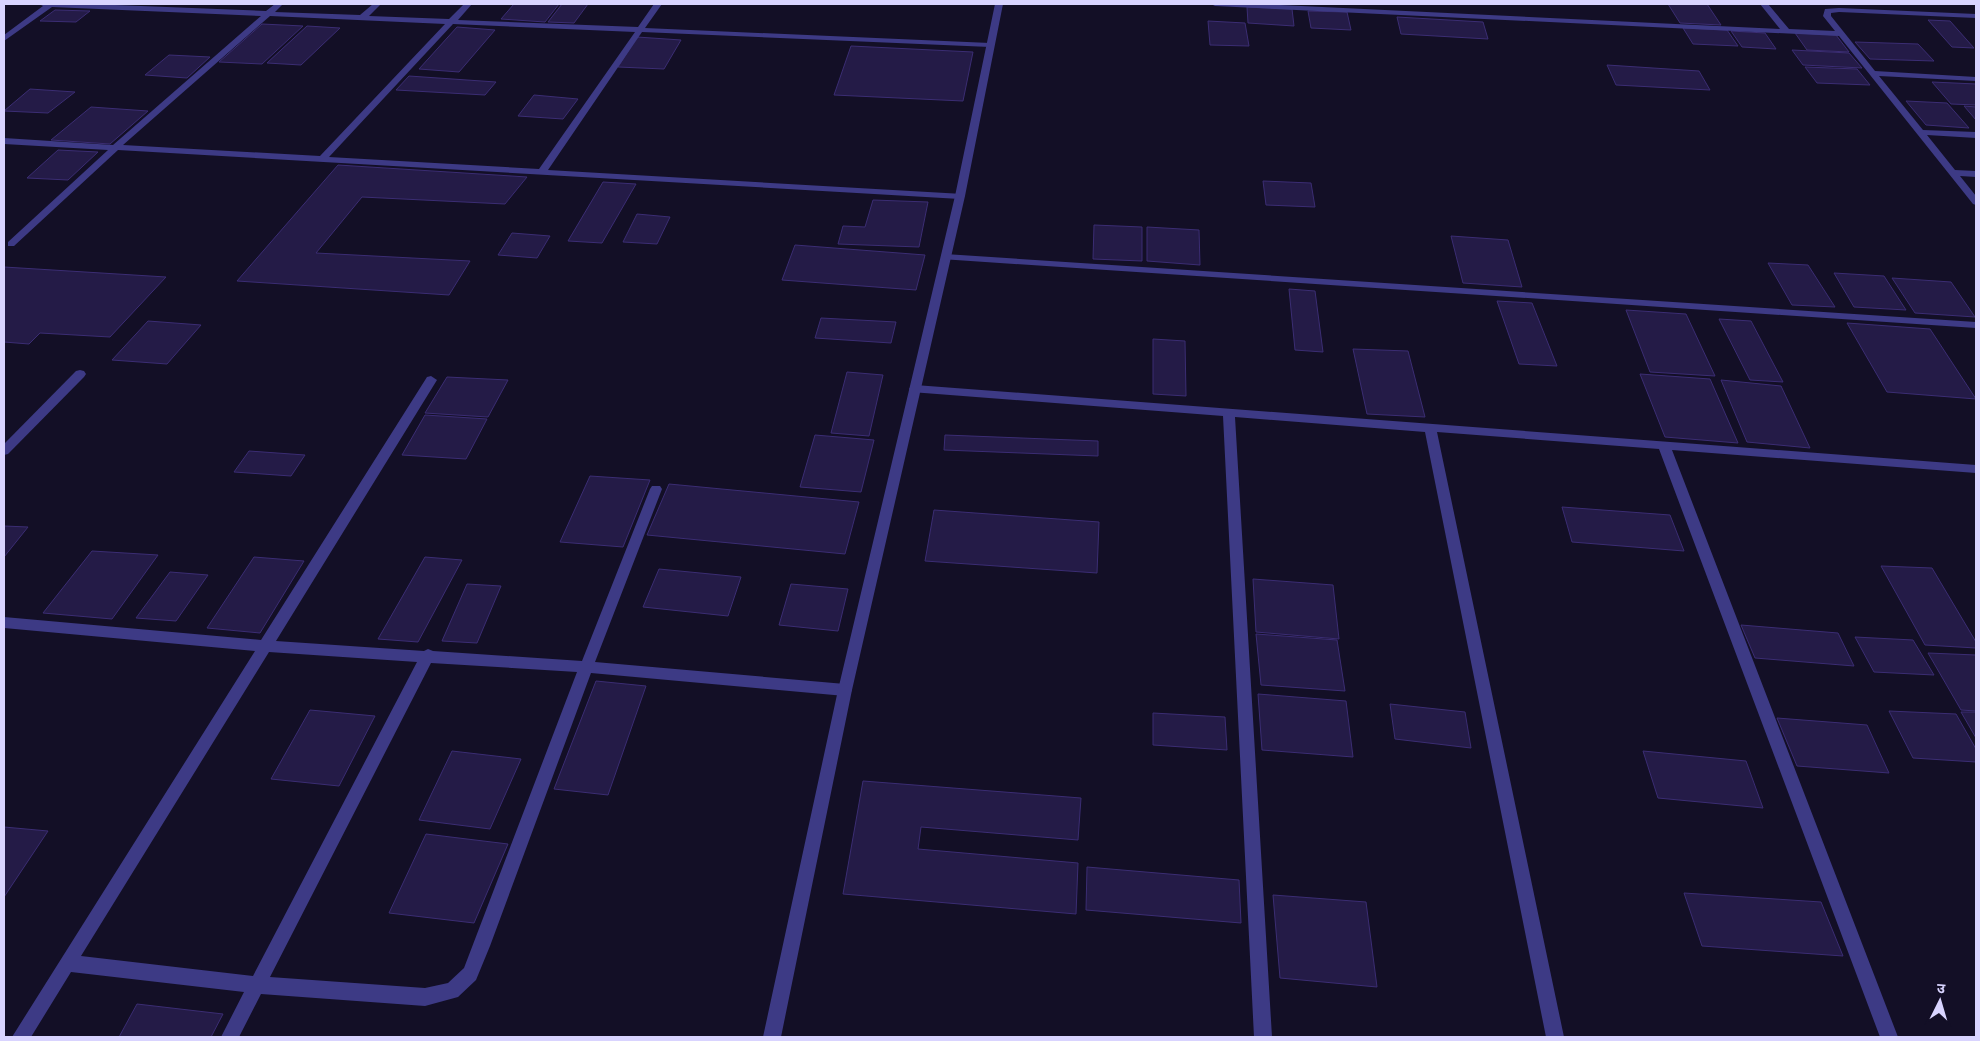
<svg xmlns="http://www.w3.org/2000/svg" width="1980" height="1041" font-family="Jost,'Noto Sans Devanagari',sans-serif">
<style>
.building{fill:#241b47;stroke:#3b2d73}
.lines{fill:none;stroke-linecap:round;stroke-linejoin:round}
.service{fill:#3d3a85;fill-rule:evenodd}
.minor{fill:#3d3a85;fill-rule:evenodd}
.tertiary{fill:#3d3a85;fill-rule:evenodd}
</style>
<rect width="100%" height="100%" fill="#130f26"/>
<!-- building -->
<g class="building">
<polygon points="514,4 559,4 545,22 501,19"/>
<polygon points="562,4 588,4 574,23 548,22"/>
<polygon points="1668,4 1707,4 1721,25 1680,23"/>
<polygon points="1247,7 1292,9 1294,26 1248,23"/>
<polygon points="55,10 90,11 76,22 40,21"/>
<polygon points="1308,11 1347,12 1351,30 1311,28"/>
<polygon points="1397,17 1483,22 1488,39 1401,34"/>
<polygon points="1928,20 1950,21 1974,48 1952,47"/>
<polygon points="1208,21 1245,23 1249,46 1210,45"/>
<polygon points="262,24 303,26 262,64 219,62"/>
<polygon points="307,26 340,28 301,65 267,63"/>
<polygon points="457,27 495,30 459,72 419,69"/>
<polygon points="1683,28 1727,30 1738,46 1693,44"/>
<polygon points="1731,31 1765,33 1776,49 1742,47"/>
<polygon points="1795,33 1836,35 1849,52 1807,50"/>
<polygon points="637,37 681,40 664,69 618,67"/>
<polygon points="1855,42 1918,44 1934,61 1870,59"/>
<polygon points="851,46 973,52 963,101 834,95"/>
<polygon points="1792,50 1849,53 1862,68 1803,65"/>
<polygon points="169,55 210,57 187,78 145,75"/>
<polygon points="1607,65 1699,71 1710,90 1616,85"/>
<polygon points="1805,67 1857,69 1870,85 1817,83"/>
<polygon points="409,76 496,82 485,95 396,90"/>
<polygon points="1932,82 1976,84 1976,105 1951,104"/>
<polygon points="30,89 75,92 48,113 4,111"/>
<polygon points="534,95 578,99 563,119 518,116"/>
<polygon points="1906,101 1947,103 1969,128 1926,125"/>
<polygon points="1964,106 1976,107 1976,120"/>
<polygon points="91,107 148,111 110,144 51,140"/>
<polygon points="58,150 98,152 68,180 27,178"/>
<polygon points="338,165 527,177 505,204 362,197 316,253 470,261 449,295 237,281"/>
<polygon points="1263,181 1311,183 1315,207 1266,205"/>
<polygon points="603,182 636,184 602,243 568,241"/>
<polygon points="873,200 928,202 919,247 838,244 843,226 865,227"/>
<polygon points="637,214 670,217 657,244 623,242"/>
<polygon points="1094,225 1142,227 1142,261 1093,259"/>
<polygon points="1147,227 1199,230 1200,265 1147,261"/>
<polygon points="512,233 550,236 537,258 498,255"/>
<polygon points="1451,236 1508,240 1522,287 1463,283"/>
<polygon points="795,245 925,255 916,290 782,280"/>
<polygon points="1768,263 1808,265 1835,307 1792,305"/>
<polygon points="4,267 166,277 110,337 40,333 29,344 4,342"/>
<polygon points="1834,273 1884,276 1906,310 1854,307"/>
<polygon points="1892,278 1951,282 1975,317 1915,313"/>
<polygon points="1289,289 1315,291 1323,352 1295,350"/>
<polygon points="1497,301 1532,303 1557,366 1519,364"/>
<polygon points="1626,310 1686,314 1715,376 1650,372"/>
<polygon points="821,318 896,322 891,343 815,338"/>
<polygon points="1719,319 1751,321 1783,382 1750,380"/>
<polygon points="148,321 201,325 167,364 112,360"/>
<polygon points="1847,323 1930,329 1976,399 1887,392"/>
<polygon points="1153,339 1185,341 1186,396 1153,394"/>
<polygon points="1353,349 1408,351 1425,417 1367,414"/>
<polygon points="847,372 883,375 869,436 831,433"/>
<polygon points="1640,374 1710,379 1738,443 1665,437"/>
<polygon points="447,377 508,380 488,417 425,413"/>
<polygon points="1721,380 1781,386 1810,448 1747,442"/>
<polygon points="425,415 487,419 466,459 402,455"/>
<polygon points="815,435 874,440 861,492 800,487"/>
<polygon points="945,435 1098,441 1098,456 944,450"/>
<polygon points="249,451 305,455 291,476 234,472"/>
<polygon points="590,476 650,480 623,547 560,542"/>
<polygon points="669,484 859,502 845,554 647,535"/>
<polygon points="1562,507 1670,515 1684,551 1572,542"/>
<polygon points="934,510 1099,522 1097,573 925,561"/>
<polygon points="4,526 28,527 4,557"/>
<polygon points="92,551 158,555 112,619 43,613"/>
<polygon points="254,557 304,561 260,633 207,628"/>
<polygon points="425,557 462,560 418,642 378,639"/>
<polygon points="1881,566 1932,568 1976,642 1976,648 1925,645"/>
<polygon points="659,569 741,577 728,616 643,607"/>
<polygon points="170,572 208,575 176,621 136,618"/>
<polygon points="1253,579 1333,585 1339,639 1256,632"/>
<polygon points="467,584 501,586 477,643 442,641"/>
<polygon points="791,584 848,589 838,631 779,625"/>
<polygon points="1741,625 1838,633 1854,666 1755,658"/>
<polygon points="1256,634 1337,640 1345,691 1261,685"/>
<polygon points="1855,637 1913,640 1934,675 1874,672"/>
<polygon points="1928,653 1976,655 1976,711 1961,710"/>
<polygon points="596,681 646,686 608,795 554,789"/>
<polygon points="1258,694 1346,701 1353,757 1262,750"/>
<polygon points="1390,704 1465,712 1471,748 1395,739"/>
<polygon points="310,710 375,716 339,786 271,779"/>
<polygon points="1889,711 1956,714 1976,749 1976,762 1913,758"/>
<polygon points="1961,712 1976,712 1976,738"/>
<polygon points="1153,713 1225,717 1227,750 1153,745"/>
<polygon points="1777,718 1867,725 1889,773 1797,766"/>
<polygon points="452,751 521,759 490,829 419,820"/>
<polygon points="1643,751 1746,761 1763,808 1658,798"/>
<polygon points="863,781 1081,798 1078,840 921,827 918,849 1078,863 1076,914 843,894"/>
<polygon points="4,827 48,831 4,897"/>
<polygon points="426,834 508,844 474,923 389,913"/>
<polygon points="1087,867 1239,880 1241,923 1086,910"/>
<polygon points="1684,893 1821,902 1843,956 1702,946"/>
<polygon points="1273,895 1366,902 1377,987 1280,978"/>
<polygon points="137,1004 223,1014 211,1037 119,1037"/>
</g>
<g class="lines">
<!-- service -->
<polygon class="service" points="80,370 84,371 86,374 84,377 8,454 4,455 4,444 76,371"/>
<!-- minor -->
<g class="minor">
<path d="M39,4H90L266,11L275,4H283L275,12L360,15L373,4H381L369,16L449,19L464,4H472L458,20L638,27L654,4H662L645,28L990,43L994,45L990,47L642,32L548,170L963,194L965,196L960,199L118,150L14,246H8V242L108,150L4,144V138L113,145L261,16L52,7L4,41V35L43,6ZM270,16L445,24L320,156L123,145ZM453,24L635,32L539,169L329,157Z"/>
<polygon points="1211,4 1258,4 1780,29 1760,4 1768,4 1789,29 1835,31 1823,16 1825,9 1839,8 1976,14 1976,18 1839,12 1831,13 1831,16 1875,71 1976,77 1976,81 1879,76 1923,130 1976,132 1976,138 1927,135 1955,170 1976,171 1976,177 1960,176 1976,196 1976,205 1973,204 1839,36 1215,6"/>
<polygon points="945,254 1976,322 1976,328 941,259 941,255"/>
<path d="M431,376L437,380L276,641L424,651L428,649L433,651L582,661L650,489L652,486H660L662,489L595,662L845,684L850,686L852,690L850,694L845,696L591,673L490,946L476,980L458,997L425,1006L261,994L239,1037H221L244,992L71,972L31,1037H12L255,651L4,628V617L261,640L427,377ZM269,652L417,662L253,976L81,956ZM431,663L577,672L464,968L448,983L425,988L270,977Z"/>
<polygon points="915,385 1976,465 1976,473 1672,450 1898,1037 1880,1037 1659,449 1437,432 1564,1037 1546,1037 1425,432 1235,417 1272,1037 1254,1037 1223,416 911,392 909,389 911,386"/>
</g>
<!-- tertiary -->
<polygon class="tertiary" points="995,4 1003,4 965,196 852,690 781,1037 763,1037 838,690 955,196"/>
</g>
<!-- border -->
<rect width="1980" height="1041" fill="none" stroke="#d9d4ff" stroke-width="10"/>
<!-- north arrow -->
<g transform="translate(1940 1001) rotate(5)" stroke="#130f26" stroke-width="4" paint-order="stroke">
<path d="M0-4L9 19L0 12L-9 19Z" fill="#d9d4ff"/>
<text y="-8" font-size="14" font-weight="bold" text-anchor="middle" fill="#d9d4ff">उ</text>
</g>
</svg>
